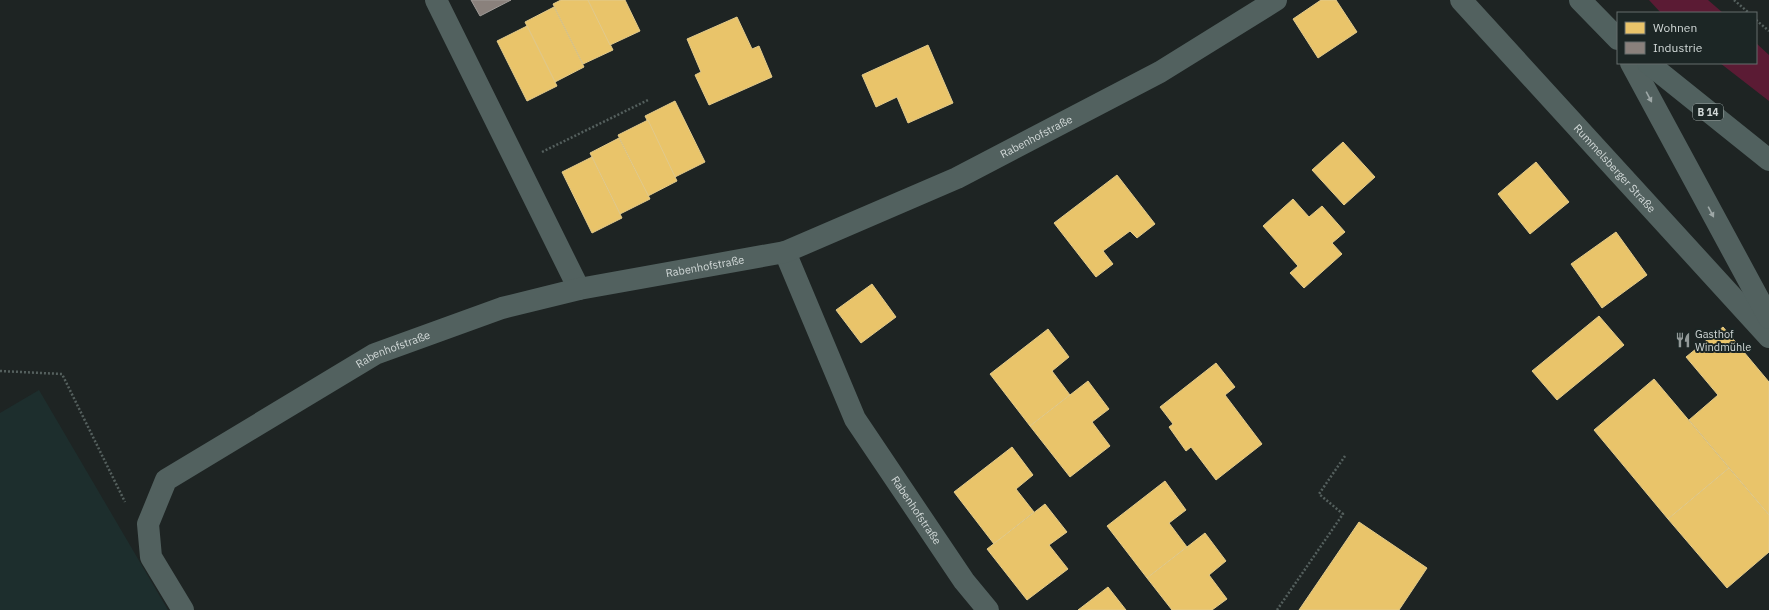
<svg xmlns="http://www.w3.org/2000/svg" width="1769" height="610" font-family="'IBM Plex Sans',sans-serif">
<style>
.built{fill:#1d2e2d}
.green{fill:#5b1b34}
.homes{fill:#e9c46a;stroke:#e2ca8b}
.industry{fill:#8a817c;stroke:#9f9b97}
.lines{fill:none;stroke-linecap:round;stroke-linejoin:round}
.path{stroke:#55605e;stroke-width:2.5;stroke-dasharray:2 2;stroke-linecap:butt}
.minor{stroke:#52615f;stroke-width:22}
.major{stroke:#51615f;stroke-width:22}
.oneway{fill:#9ea8a7}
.labels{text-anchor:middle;stroke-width:4;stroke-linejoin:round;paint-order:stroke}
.shield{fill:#1c2625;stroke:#9ba3a2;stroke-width:1}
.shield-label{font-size:10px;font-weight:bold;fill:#d1d8d7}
.street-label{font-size:11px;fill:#d1d8d7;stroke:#1c2625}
.poi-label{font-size:11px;fill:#d1d8d7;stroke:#1c2625;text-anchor:start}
</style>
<rect width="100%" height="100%" fill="#1e2423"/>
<!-- built -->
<polygon class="built" points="39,390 124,535 168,610 0,610 0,413"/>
<!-- green -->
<g class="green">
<polygon points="1649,0 1708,0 1723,13 1661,13"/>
<polygon points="1756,43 1769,55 1769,101 1720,63 1756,63"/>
</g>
<!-- homes -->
<g class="homes">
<polygon points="561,0 588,0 613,50 583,64 553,4"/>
<polygon points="588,0 625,0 640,31 610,45"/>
<polygon points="1321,0 1336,0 1357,32 1318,58 1293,19"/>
<polygon points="554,7 584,67 555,82 525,22"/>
<polygon points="737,17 752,49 759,46 772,77 709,105 695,75 701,72 687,39"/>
<polygon points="527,26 557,86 527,101 497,41"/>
<polygon points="928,45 953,103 908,123 897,97 876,107 862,75"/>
<polygon points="675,101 705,162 675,177 645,116"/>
<polygon points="648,120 677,181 648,196 618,135"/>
<polygon points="619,138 650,199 620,214 590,153"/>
<polygon points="1343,142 1375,177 1344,205 1312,170"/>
<polygon points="592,157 622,218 592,233 562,172"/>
<polygon points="1536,162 1569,202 1530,234 1498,194"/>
<polygon points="1117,175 1155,224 1137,238 1130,231 1103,251 1113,264 1096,277 1054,223"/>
<polygon points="1293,199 1309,217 1322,206 1345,232 1332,243 1342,254 1304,288 1290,273 1298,266 1263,226"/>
<polygon points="1616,232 1647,275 1602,308 1571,264"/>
<polygon points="872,284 896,317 861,343 836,310"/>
<polygon points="1599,316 1624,345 1557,400 1532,371"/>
<polygon points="1723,327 1769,382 1769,515 1689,420 1718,395 1686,357"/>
<polygon points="1048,329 1069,357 1052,371 1070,395 1030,426 990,374"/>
<polygon points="1216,363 1235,387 1225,395 1262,444 1216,480 1191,447 1186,451 1169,427 1173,424 1160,407"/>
<polygon points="1654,379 1729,468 1668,519 1594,430"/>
<polygon points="1088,381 1109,409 1092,422 1110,446 1070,477 1030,426"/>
<polygon points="1012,447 1033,475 1016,489 1034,512 994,544 954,492"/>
<polygon points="1729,468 1769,515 1769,552 1727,588 1668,519"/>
<polygon points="1165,481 1186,510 1169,523 1187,547 1147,578 1107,526"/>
<polygon points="1045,504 1067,532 1049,545 1068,569 1027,600 987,549"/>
<polygon points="1359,522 1427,568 1399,610 1299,610"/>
<polygon points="1205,533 1226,561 1209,575 1227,599 1212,610 1172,610 1147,578"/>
<polygon points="1108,587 1126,610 1078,610"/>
</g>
<!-- industry -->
<polygon class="industry" points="471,0 511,0 480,16"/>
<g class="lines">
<!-- path -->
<g class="path">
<polyline points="1734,0 1749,13"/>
<polyline points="1756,20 1769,31"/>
<polyline points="542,152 648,100"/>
<polyline points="0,371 62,374 125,502"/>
<polyline points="1277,610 1343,514 1319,494 1345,456"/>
</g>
<!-- minor -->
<g class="minor">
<polyline points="436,0 579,289"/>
<path id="s1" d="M1461,0L1769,337"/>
<polyline points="1631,63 1769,318"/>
<path id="s2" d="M785,252L855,419L964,581L988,610"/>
<path id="s3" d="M183,610L151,557L148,524L166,480L375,354L502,308L579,289L785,252L957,178L1160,72L1276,0"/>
</g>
<!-- major -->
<g class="major">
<polyline points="1580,0 1618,39"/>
<polyline points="1648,63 1769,160"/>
</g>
</g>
<!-- one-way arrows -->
<defs><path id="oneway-solid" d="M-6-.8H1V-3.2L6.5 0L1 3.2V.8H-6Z"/></defs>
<g class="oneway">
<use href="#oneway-solid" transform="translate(1649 97) rotate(62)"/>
<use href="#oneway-solid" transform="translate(1711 212) rotate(62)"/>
</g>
<!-- icons -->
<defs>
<symbol id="restaurant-bare" viewBox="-9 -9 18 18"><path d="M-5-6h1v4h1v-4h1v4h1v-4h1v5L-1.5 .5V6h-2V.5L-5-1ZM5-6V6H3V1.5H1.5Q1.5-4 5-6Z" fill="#929998" stroke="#1c2625" stroke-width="2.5" paint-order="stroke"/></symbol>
</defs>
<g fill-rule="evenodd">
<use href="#restaurant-bare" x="1672" y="329" width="22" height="22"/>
</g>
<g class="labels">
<!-- shield labels -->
<rect class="shield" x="1693" y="104" width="30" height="16" rx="3"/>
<g class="shield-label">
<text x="1708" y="116">B 14</text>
</g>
<!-- street labels -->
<g class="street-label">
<text dy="4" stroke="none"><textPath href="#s3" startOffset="1087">Rabenhofstraße</textPath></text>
<text dy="4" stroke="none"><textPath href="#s1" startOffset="228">Rummelsberger Straße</textPath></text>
<text dy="4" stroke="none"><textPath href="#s3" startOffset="729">Rabenhofstraße</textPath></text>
<text dy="4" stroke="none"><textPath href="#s3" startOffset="405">Rabenhofstraße</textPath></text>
<text dy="4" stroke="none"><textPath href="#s2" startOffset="291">Rabenhofstraße</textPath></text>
</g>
<!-- poi labels -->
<g class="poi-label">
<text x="1695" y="338">Gasthof<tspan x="1695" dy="13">Windmühle</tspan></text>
</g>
</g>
<!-- legend -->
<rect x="1617" y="12" width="140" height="52" fill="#1c2625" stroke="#646d6c"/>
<rect x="1625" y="22" width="20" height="12" fill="#e9c46a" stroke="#646d6c"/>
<text x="1653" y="32" font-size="12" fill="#d1d8d7">Wohnen</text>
<rect x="1625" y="42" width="20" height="12" fill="#8a817c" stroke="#646d6c"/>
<text x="1653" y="52" font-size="12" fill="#d1d8d7">Industrie</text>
</svg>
